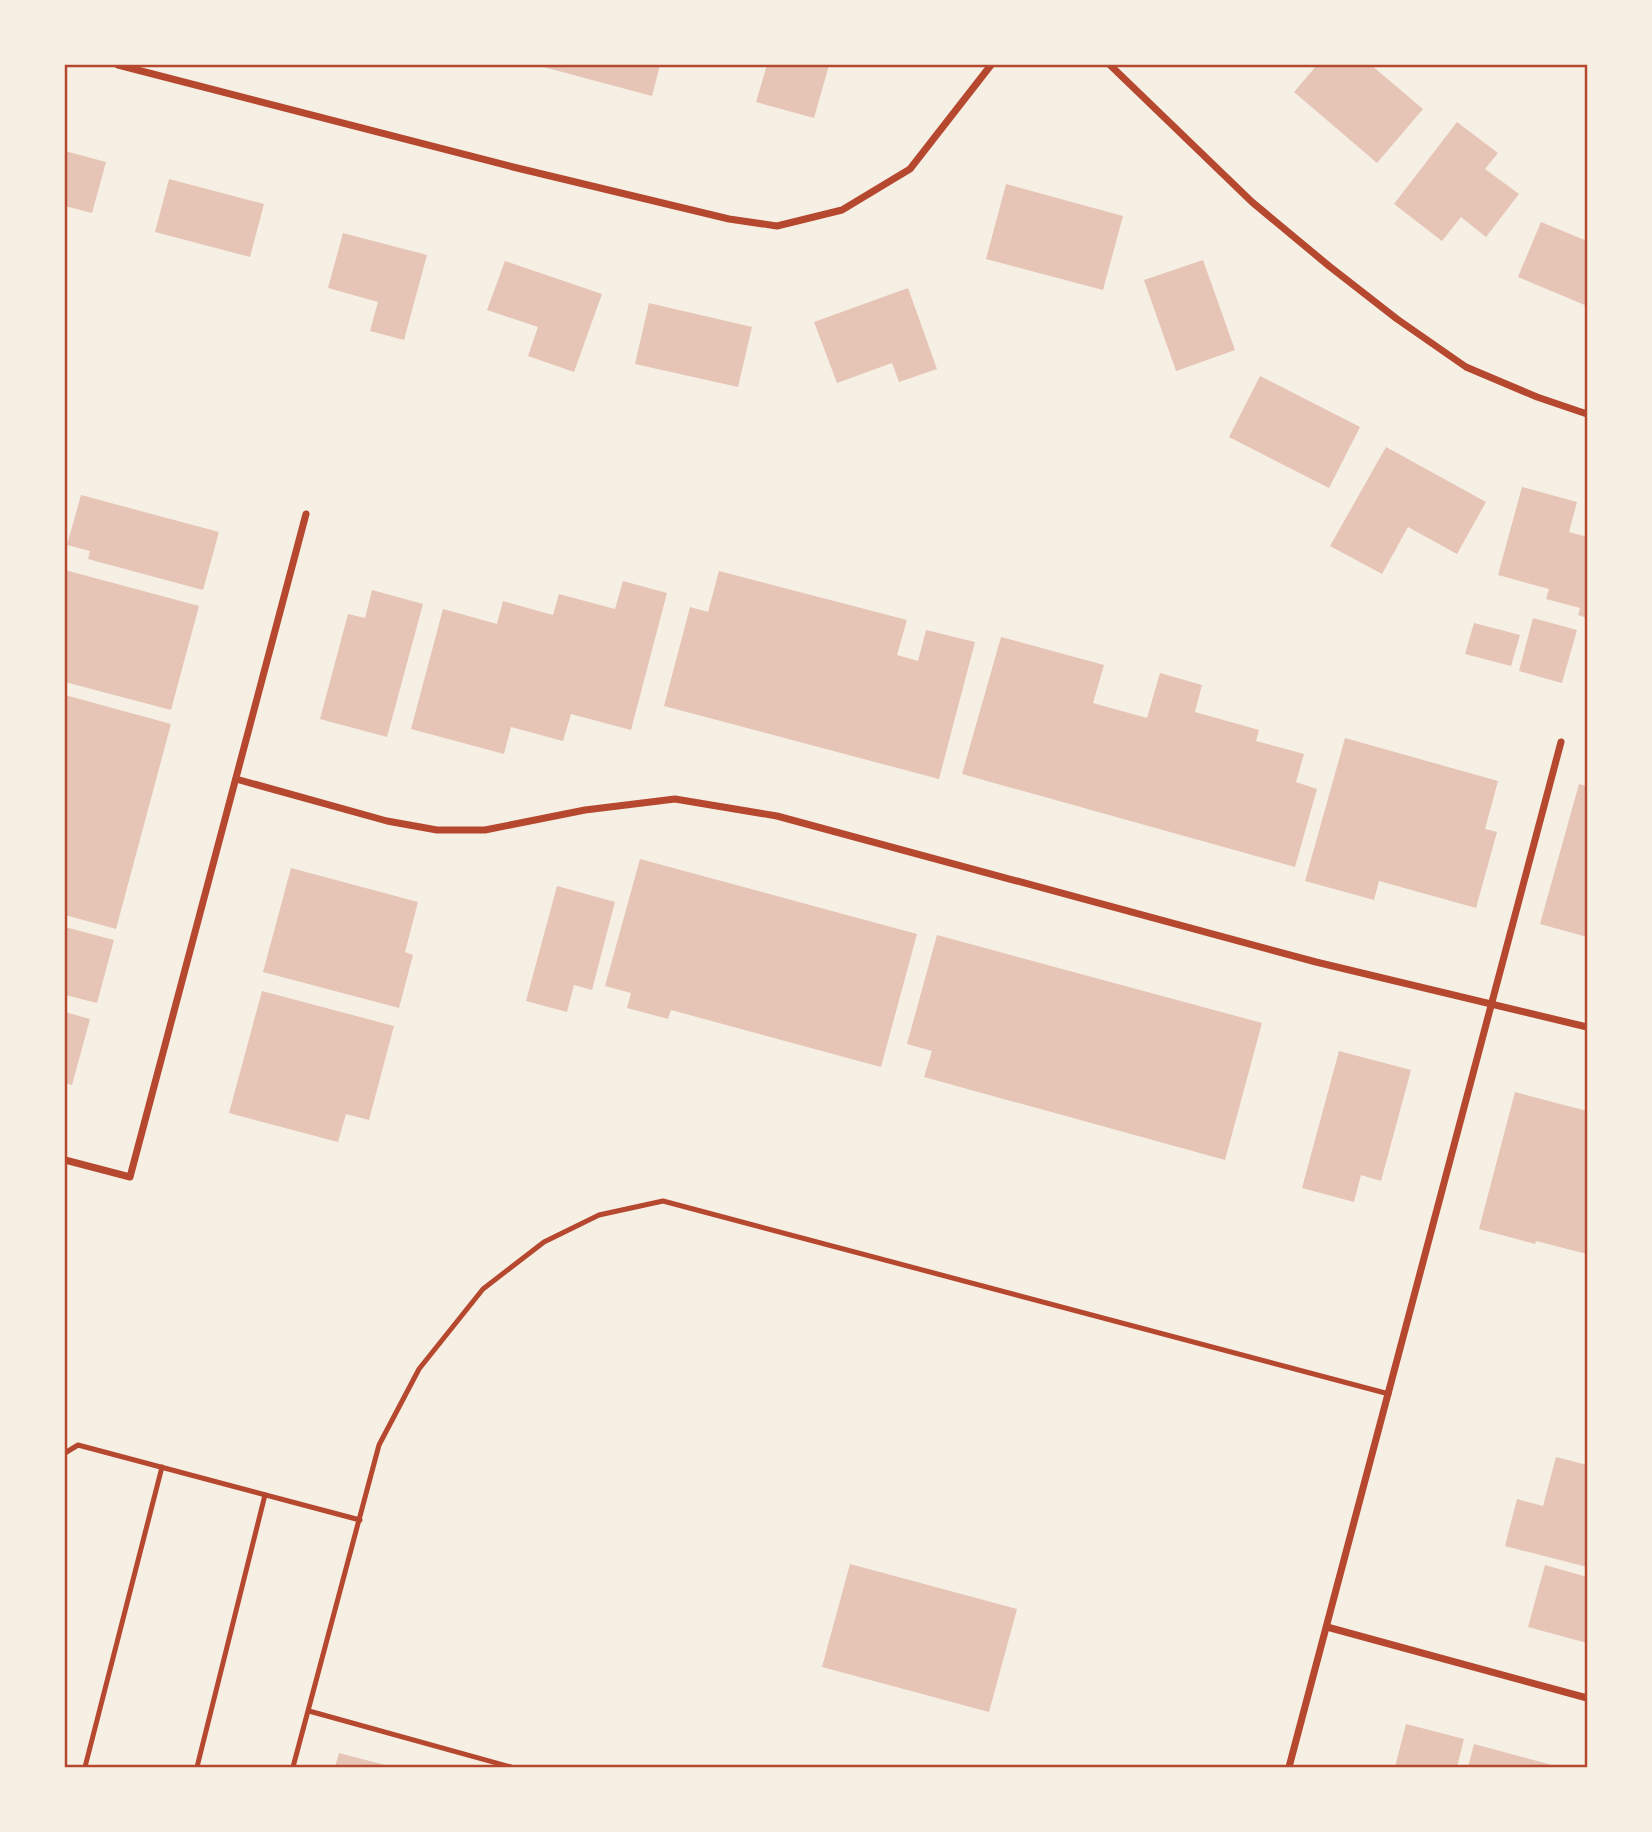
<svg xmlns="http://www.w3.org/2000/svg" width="1652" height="1832" font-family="'Open Sans',sans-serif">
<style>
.building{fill:#e6c5b7}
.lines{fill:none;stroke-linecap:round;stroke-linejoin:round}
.service{stroke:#b5482f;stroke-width:5}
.minor{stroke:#b5482f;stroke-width:7}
.neatline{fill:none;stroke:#b5482f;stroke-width:2.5}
</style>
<rect width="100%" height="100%" fill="#f6efe4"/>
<!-- building -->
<g class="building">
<polygon points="536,65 660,65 652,96"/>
<polygon points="767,65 829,65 814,118 756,102"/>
<polygon points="1317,65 1371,65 1423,109 1377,163 1294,92"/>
<polygon points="1457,122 1498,153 1485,169 1519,194 1486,237 1461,217 1442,241 1394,204"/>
<polygon points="65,151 106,162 92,213 65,206"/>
<polygon points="169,179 264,204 250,257 155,232"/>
<polygon points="1006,184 1123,216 1103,290 986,259"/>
<polygon points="1541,222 1587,241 1587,306 1518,277"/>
<polygon points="343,233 427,255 404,340 370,331 378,302 328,288"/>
<polygon points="1203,260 1235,350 1176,371 1144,280"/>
<polygon points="505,261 602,294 574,372 528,356 538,327 487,310"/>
<polygon points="908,288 937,369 899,382 892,363 837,383 814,322"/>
<polygon points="649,303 752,327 738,387 635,364"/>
<polygon points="1260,376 1360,427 1329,488 1229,437"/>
<polygon points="1386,447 1486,502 1457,554 1408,527 1382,574 1330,546"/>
<polygon points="1522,487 1577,502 1569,532 1587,537 1587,618 1578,615 1580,608 1546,599 1549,589 1498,575"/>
<polygon points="81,495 219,532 203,590 88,559 90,551 67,545"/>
<polygon points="65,570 199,606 171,710 65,682"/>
<polygon points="719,571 907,620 897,655 918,661 926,630 975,642 939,779 664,706 690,607 708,612"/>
<polygon points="623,581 667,593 631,730 571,714 563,741 511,727 504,754 411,729 443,609 497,624 503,601 553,615 559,594 615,609"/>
<polygon points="372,590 423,604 387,737 320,719 348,614 365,618"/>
<polygon points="1533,618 1577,630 1562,683 1519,671"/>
<polygon points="1474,623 1520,635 1511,666 1465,654"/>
<polygon points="1001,637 1104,665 1093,703 1147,718 1160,673 1202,685 1195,712 1259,730 1256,741 1304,754 1296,782 1317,789 1295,867 962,774"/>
<polygon points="65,695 171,724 116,929 65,915"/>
<polygon points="1345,738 1498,781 1485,829 1497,832 1476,908 1379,881 1374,900 1305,881"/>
<polygon points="1579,784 1587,786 1587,937 1540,924"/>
<polygon points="640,859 917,934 881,1067 671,1010 668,1019 627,1008 631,993 605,986"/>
<polygon points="291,868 418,902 405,952 413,955 399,1008 263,972"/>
<polygon points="557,886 615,902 592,990 574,985 567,1012 526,1001"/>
<polygon points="65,927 114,940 97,1003 65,995"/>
<polygon points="937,935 1262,1023 1225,1160 924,1077 932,1051 907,1044"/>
<polygon points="262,991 394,1026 369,1120 346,1114 338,1142 229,1113"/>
<polygon points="65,1012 90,1019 72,1085 65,1083"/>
<polygon points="1339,1051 1411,1070 1381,1181 1361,1175 1354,1202 1302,1188"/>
<polygon points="1515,1092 1587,1111 1587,1254 1536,1241 1535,1244 1479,1229"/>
<polygon points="1556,1457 1587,1465 1587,1567 1505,1546 1517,1499 1543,1506"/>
<polygon points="850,1564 1017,1609 989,1712 822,1667"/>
<polygon points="1545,1565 1587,1577 1587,1643 1528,1627"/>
<polygon points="1406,1724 1464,1739 1457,1767 1395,1767"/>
<polygon points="1474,1744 1556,1766 1556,1767 1468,1767"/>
<polygon points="339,1753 389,1766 389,1767 335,1767"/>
</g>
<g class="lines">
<!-- service -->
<g class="service">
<polyline points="65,1453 78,1445 360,1520"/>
<polyline points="309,1711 511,1767"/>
<polyline points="85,1767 162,1467"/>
<polyline points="197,1767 265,1495"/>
<polyline points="293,1767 379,1445 419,1369 483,1289 544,1242 599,1215 663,1201 1389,1394"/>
</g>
<!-- minor -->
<g class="minor">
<polyline points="118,65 513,167 729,219 777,226 842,210 910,169 991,65"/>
<polyline points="1110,65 1252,202 1329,266 1397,319 1466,367 1537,397 1587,414"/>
<polyline points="236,779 387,821 437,830 485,830 585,810 675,799 777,816 1316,962 1587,1027"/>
<polyline points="65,1160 130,1177 306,514"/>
<polyline points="1327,1627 1587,1698"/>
<polyline points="1289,1767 1561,742"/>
</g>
</g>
<!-- border -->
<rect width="1652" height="1832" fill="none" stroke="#f6efe4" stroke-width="133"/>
<rect x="66" y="66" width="1520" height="1700" class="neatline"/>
</svg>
